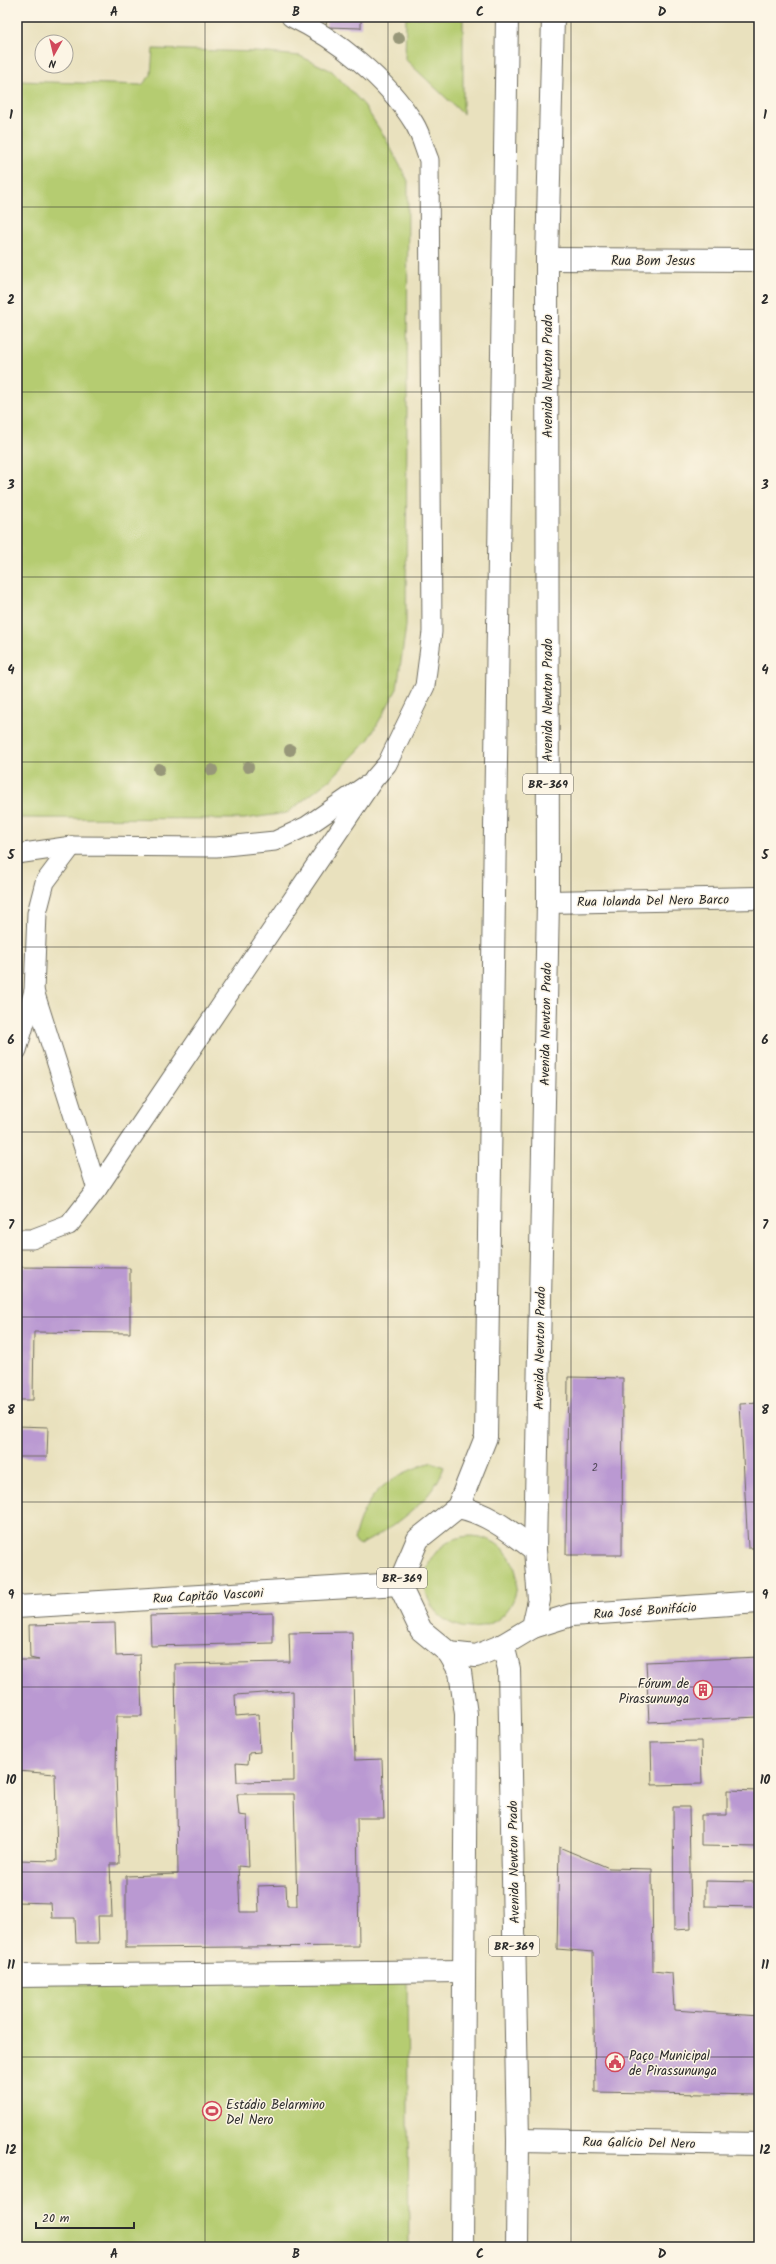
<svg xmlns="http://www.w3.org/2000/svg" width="776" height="2264" font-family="Kalam,sans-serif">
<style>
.green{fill:#b5cc71;stroke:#707c4e}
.building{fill:#ba99d2;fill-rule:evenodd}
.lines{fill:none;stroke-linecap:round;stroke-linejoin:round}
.service-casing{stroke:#6e6b5e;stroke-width:21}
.minor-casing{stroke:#6e6b5e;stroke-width:24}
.tertiary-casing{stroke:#6e6b5e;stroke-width:24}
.primary-casing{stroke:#6e6b5e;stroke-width:24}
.service{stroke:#fff;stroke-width:19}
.minor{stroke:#fff;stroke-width:22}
.tertiary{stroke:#fff;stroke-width:22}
.primary{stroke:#fff;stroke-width:22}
.tree{fill:#979779}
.grid{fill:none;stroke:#2b2b2b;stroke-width:1;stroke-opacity:0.55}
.labels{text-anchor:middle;stroke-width:3;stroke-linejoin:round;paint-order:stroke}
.number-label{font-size:11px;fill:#4f4655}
.shield{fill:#fcf5e5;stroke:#6a6863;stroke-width:1}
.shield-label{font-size:12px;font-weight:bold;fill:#2b2b2b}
.street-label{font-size:13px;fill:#2b2b2b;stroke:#fcf5e5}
.poi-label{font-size:13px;fill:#2b2b2b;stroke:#fcf5e5;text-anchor:start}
.neatline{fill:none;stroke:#2b2b2b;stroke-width:1.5}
.grid-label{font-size:13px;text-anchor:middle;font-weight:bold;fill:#2b2b2b}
</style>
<rect width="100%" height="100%" fill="#fcf5e5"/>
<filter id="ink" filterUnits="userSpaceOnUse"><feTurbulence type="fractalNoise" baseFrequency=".025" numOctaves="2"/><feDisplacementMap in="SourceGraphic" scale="8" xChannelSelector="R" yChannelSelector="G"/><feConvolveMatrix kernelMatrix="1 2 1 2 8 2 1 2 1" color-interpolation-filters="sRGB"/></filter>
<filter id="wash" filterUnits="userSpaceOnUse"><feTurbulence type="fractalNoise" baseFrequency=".012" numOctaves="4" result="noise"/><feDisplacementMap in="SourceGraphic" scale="16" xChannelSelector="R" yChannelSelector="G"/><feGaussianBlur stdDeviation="0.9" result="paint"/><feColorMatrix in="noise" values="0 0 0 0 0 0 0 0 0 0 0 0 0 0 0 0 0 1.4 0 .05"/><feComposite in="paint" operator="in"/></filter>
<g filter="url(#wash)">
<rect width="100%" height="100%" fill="#e9e1be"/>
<!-- green -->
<g class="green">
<polygon points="406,17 463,17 463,114 405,59"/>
<polygon points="153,49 257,52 300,56 332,71 364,105 387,141 408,181 406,626 397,689 369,739 332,778 287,813 244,819 17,818 17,81 142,85 151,75"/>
<path d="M432,1462L444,1467C432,1503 392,1528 360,1545L354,1540C365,1491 388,1477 432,1462Z"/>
<circle cx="471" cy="1582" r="46"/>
<polygon points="407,1973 409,2247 17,2247 17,1975"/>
</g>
<g id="blocks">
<!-- building -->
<g class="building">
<polygon points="327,17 361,17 361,28 326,27"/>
<polygon points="17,1267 130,1268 130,1333 34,1332 33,1400 17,1400"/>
<polygon points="568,1377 623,1378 622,1555 566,1555"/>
<polygon points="759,1403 759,1548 748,1548 740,1404"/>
<polygon points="17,1426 48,1427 47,1457 17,1457"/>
<polygon points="273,1613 273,1643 151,1646 150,1616"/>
<polygon points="115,1623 116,1656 140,1655 142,1716 117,1716 116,1772 119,1864 110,1864 112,1916 98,1916 99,1943 76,1943 75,1918 52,1918 51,1903 17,1902 17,1860 57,1861 55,1774 17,1771 17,1660 39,1660 30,1658 29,1625"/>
<path d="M352,1632L355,1760L382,1759L384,1818H357L359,1946L126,1948V1876L178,1874L175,1664L290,1662L289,1633ZM293,1691L294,1781L237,1782L236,1763L248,1764L249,1753L260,1752L258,1714L236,1716L235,1695ZM237,1794H294L297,1906H287L286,1885L258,1886L259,1912H240L238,1866L249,1867L247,1816L239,1815Z"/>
<polygon points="759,1657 759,1717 649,1722 646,1662"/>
<polygon points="701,1741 702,1784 652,1785 651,1742"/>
<polygon points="727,1790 759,1791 759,1847 701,1846 701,1815 727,1815"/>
<polygon points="673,1807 689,1807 691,1929 674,1930"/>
<polygon points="559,1847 609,1868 652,1869 653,1971 672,1973 674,2010 759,2016 759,2095 595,2092 593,1952 557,1949"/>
<polygon points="705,1881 759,1882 759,1907 705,1906"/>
</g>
</g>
</g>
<g filter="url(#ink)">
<use href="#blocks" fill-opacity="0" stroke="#6e6b5e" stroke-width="1"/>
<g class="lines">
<defs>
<g id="service">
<polyline points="17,854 72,846 216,847 275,841 307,826 365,786"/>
<polyline points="34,991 97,1189"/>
<polyline points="17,1050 34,991 37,913 45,882 72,846"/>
<path d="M17,1239H32L69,1225L97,1189L374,779L387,764L425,686L432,632L429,160C424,148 421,134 414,123C387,79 337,39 291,17"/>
</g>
<g id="minor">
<polyline points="547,259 759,260"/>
<polyline points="548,902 759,898"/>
<polyline points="17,1976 463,1971"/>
<polyline points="518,2140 759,2144"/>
</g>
<g id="tertiary">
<polyline points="17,1607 399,1584"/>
<polyline points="533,1627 571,1615 759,1602"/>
</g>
<g id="primary">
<polyline points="507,17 486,1437 458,1507 418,1539 399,1584 421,1630 449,1653 476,1656 503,1645 533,1627 539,1600 535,1550 548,902 547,259 553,17"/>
<path d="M458,1507C488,1513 511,1532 535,1550"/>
<polyline points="503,1645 509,1669 518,2140 517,2247"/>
<polyline points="449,1653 460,1672 466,1714 462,2247"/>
</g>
</defs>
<!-- service casing -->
<use href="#service" class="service-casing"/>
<!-- minor casing -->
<use href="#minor" class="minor-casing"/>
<!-- tertiary casing -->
<use href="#tertiary" class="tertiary-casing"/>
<!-- primary casing -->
<use href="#primary" class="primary-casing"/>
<!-- service -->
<use href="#service" class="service"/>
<!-- minor -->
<use href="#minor" class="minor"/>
<!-- tertiary -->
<use href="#tertiary" class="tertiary"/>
<!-- primary -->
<use href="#primary" class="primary"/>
</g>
<!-- trees -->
<g class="tree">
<circle cx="399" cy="38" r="6"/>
<circle cx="290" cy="750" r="6"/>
<circle cx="248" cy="767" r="6"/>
<circle cx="159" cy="769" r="6"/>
<circle cx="212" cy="770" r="6"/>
</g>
</g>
<!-- grid -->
<path class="grid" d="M205,17V2247M388,17V2247M571,17V2247M17,207H759M17,392H759M17,577H759M17,762H759M17,947H759M17,1132H759M17,1317H759M17,1502H759M17,1687H759M17,1872H759M17,2057H759"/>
<!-- icons -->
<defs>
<symbol id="building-ring" viewBox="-11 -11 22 22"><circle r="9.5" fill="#fcf5e5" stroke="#d1495b" stroke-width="1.5"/><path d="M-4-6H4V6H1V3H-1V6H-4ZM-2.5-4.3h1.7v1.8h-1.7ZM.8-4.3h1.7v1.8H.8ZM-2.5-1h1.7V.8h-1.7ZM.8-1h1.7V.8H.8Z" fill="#d1495b"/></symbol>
<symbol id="civic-ring" viewBox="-11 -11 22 22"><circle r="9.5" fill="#fcf5e5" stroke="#d1495b" stroke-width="1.5"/><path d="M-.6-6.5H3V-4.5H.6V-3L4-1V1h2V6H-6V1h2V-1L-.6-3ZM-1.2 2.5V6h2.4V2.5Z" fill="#d1495b"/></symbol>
<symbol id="stadium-ring" viewBox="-11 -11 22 22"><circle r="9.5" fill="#fcf5e5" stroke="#d1495b" stroke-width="1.5"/><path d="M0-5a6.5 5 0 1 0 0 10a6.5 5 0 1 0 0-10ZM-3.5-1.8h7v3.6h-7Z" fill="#d1495b"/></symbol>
</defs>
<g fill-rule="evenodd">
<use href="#building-ring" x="692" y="1679" width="22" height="22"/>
<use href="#civic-ring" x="604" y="2051" width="22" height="22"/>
<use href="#stadium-ring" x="201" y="2100" width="22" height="22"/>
</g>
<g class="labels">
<!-- number labels -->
<g class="number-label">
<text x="595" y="1471">2</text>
</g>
<!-- shield labels -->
<g class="shield">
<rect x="523" y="774" width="50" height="20" rx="3"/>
<rect x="377" y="1568" width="50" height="20" rx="3"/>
<rect x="489" y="1936" width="50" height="20" rx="3"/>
</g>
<g class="shield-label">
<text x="548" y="788">BR-369</text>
<text x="402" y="1582">BR-369</text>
<text x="514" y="1950">BR-369</text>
</g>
<!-- street labels -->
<g class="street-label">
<text x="653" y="265">Rua Bom Jesus</text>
<text transform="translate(547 376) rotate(-90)" y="5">Avenida Newton Prado</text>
<text transform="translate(547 700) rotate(-90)" y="5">Avenida Newton Prado</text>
<text transform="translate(653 900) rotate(-1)" y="5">Rua Iolanda Del Nero Barco</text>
<text transform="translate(545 1024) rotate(-89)" y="5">Avenida Newton Prado</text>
<text transform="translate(539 1348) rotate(-89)" y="5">Avenida Newton Prado</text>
<text transform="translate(208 1595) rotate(-3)" y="5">Rua Capitão Vasconi</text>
<text transform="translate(645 1610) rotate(-4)" y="5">Rua José Bonifácio</text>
<text transform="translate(513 1862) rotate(-91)" y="5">Avenida Newton Prado</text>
<text transform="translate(639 2142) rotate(1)" y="5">Rua Galício Del Nero</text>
</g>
<!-- poi labels -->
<g class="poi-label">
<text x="689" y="1688" text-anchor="end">Fórum de<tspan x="689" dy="15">Pirassununga</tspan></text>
<text x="629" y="2060">Paço Municipal<tspan x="629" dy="15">de Pirassununga</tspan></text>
<text x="226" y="2109">Estádio Belarmino<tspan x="226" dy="15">Del Nero</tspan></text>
</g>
</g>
<!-- margin -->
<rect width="776" height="2264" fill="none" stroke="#fcf5e5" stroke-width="44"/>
<!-- north arrow -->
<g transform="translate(54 54) rotate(188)"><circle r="19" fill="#fcf5e5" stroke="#a8a49b"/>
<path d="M0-3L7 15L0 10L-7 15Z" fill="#d1495b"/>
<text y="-6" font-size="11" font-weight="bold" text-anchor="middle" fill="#2b2b2b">N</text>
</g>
<!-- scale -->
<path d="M36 2222v6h98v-6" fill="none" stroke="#2b2b2b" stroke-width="2"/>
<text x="42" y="2222" font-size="12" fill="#2b2b2b" stroke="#fcf5e5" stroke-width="3" paint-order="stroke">20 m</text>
<rect x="22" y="22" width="732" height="2220" class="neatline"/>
<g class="grid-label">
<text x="114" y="16">A</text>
<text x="296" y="16">B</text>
<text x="480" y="16">C</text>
<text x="662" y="16">D</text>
<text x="11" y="119">1</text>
<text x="765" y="119">1</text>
<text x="11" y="304">2</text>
<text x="765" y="304">2</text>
<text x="11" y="489">3</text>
<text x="765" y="489">3</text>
<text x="11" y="674">4</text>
<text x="765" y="674">4</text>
<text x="11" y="859">5</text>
<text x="765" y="859">5</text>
<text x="11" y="1044">6</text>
<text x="765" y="1044">6</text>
<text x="11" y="1229">7</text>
<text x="765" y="1229">7</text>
<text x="11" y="1414">8</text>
<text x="765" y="1414">8</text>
<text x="11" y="1599">9</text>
<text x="765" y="1599">9</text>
<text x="11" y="1784">10</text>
<text x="765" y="1784">10</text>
<text x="11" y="1969">11</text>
<text x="765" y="1969">11</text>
<text x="11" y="2154">12</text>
<text x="765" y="2154">12</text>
<text x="114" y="2258">A</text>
<text x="296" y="2258">B</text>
<text x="480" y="2258">C</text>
<text x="662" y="2258">D</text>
</g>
</svg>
